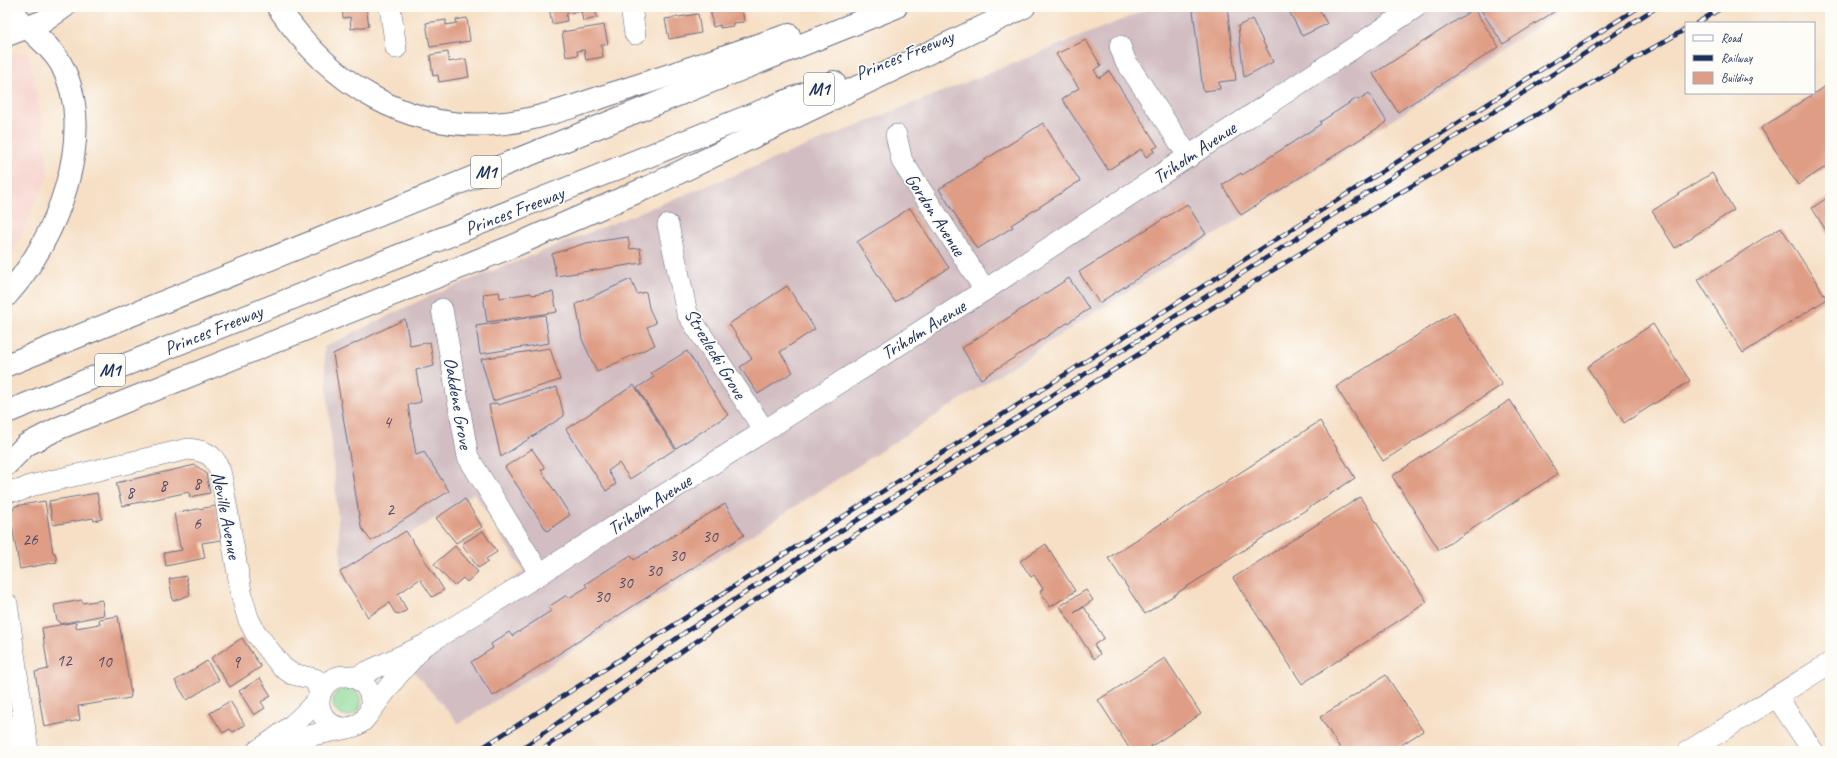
<svg xmlns="http://www.w3.org/2000/svg" width="1837" height="758" font-family="Caveat,sans-serif">
<style>
.built{fill:#f7d0ca}
.industrial{fill:#d2bec2}
.green{fill:#8cd997;stroke:#54847a}
.lines{fill:none;stroke-linecap:round;stroke-linejoin:round}
.stream{stroke:#73b5e8;stroke-width:4.5}
.building{fill:#df9d85}
.minor-casing{stroke:#686d82;stroke-width:22}
.major-casing{stroke:#686d82;stroke-width:24}
.highway-casing{stroke:#686d82;stroke-width:24}
.minor{stroke:#fff;stroke-width:21}
.major{stroke:#fff;stroke-width:22}
.highway{stroke:#fff;stroke-width:22}
.rail-casing{stroke:#1b2f5e;stroke-width:4.5}
.rail{stroke:#fdfcf7;stroke-width:3;stroke-dasharray:9;stroke-linecap:butt}
.labels{text-anchor:middle;stroke-width:3.5;stroke-linejoin:round;paint-order:stroke}
.number-label{font-size:17px;fill:#4c4a68}
.shield{fill:#fdfcf7;stroke:#5f6c8c;stroke-width:1}
.shield-label{font-size:18px;font-weight:bold;fill:#1b2f5e}
.street-label{font-size:19px;fill:#1b2f5e;stroke:#fdfcf7}
</style>
<rect width="100%" height="100%" fill="#fdfcf7"/>
<filter id="ink" filterUnits="userSpaceOnUse"><feTurbulence type="fractalNoise" baseFrequency=".025" numOctaves="2"/><feDisplacementMap in="SourceGraphic" scale="8" xChannelSelector="R" yChannelSelector="G"/><feConvolveMatrix kernelMatrix="1 2 1 2 8 2 1 2 1" color-interpolation-filters="sRGB"/></filter>
<filter id="wash" filterUnits="userSpaceOnUse"><feTurbulence type="fractalNoise" baseFrequency=".012" numOctaves="4" result="noise"/><feDisplacementMap in="SourceGraphic" scale="16" xChannelSelector="R" yChannelSelector="G"/><feGaussianBlur stdDeviation="0.9" result="paint"/><feColorMatrix in="noise" values="0 0 0 0 0 0 0 0 0 0 0 0 0 0 0 0 0 1.4 0 .05"/><feComposite in="paint" operator="in"/></filter>
<g filter="url(#wash)">
<rect width="100%" height="100%" fill="#f6dfc5"/>
<!-- built -->
<polygon class="built" points="28,51 43,124 48,176 7,265 7,55"/>
<!-- industrial -->
<polygon class="industrial" points="1154,7 1567,7 459,724 397,652 524,572 474,493 410,534 407,530 342,572 324,347 423,299"/>
<!-- green -->
<circle class="green" cx="347" cy="702" r="14"/>
<g class="lines">
<!-- stream -->
<polyline class="stream" points="1778,7 1795,7"/>
</g>
<g id="blocks">
<!-- building -->
<g class="building">
<polygon points="342,7 366,7 369,26 351,29 350,17 343,18"/>
<polygon points="549,7 595,7 597,18 583,21 581,11 566,14 567,21 552,24"/>
<polygon points="669,7 684,7 684,10 670,12"/>
<polygon points="710,7 742,7 744,22 733,23 733,26 720,28 720,25 713,27"/>
<polygon points="1219,7 1227,7 1236,80 1219,82 1220,89 1203,91 1193,10"/>
<polygon points="1287,7 1318,7 1327,24 1302,36"/>
<polygon points="1479,7 1555,7 1557,10 1503,44"/>
<polygon points="1474,9 1499,47 1398,112 1373,74"/>
<polygon points="698,14 701,33 669,39 665,19"/>
<polygon points="467,18 470,41 430,47 426,23 446,20 446,25 457,23 456,20"/>
<polygon points="1252,19 1273,62 1244,77 1238,26"/>
<polygon points="604,25 608,44 601,45 603,57 586,60 584,50 577,51 578,55 566,57 562,32"/>
<polygon points="1086,40 1101,66 1094,70 1099,78 1109,71 1158,146 1153,149 1155,151 1146,157 1141,149 1108,170 1062,99 1079,88 1056,54"/>
<polygon points="448,52 449,62 466,59 469,77 439,82 438,75 433,76 430,55"/>
<polygon points="1830,83 1830,164 1798,185 1761,128"/>
<polygon points="1369,93 1387,122 1241,215 1222,185 1241,173 1242,175 1321,124 1320,122 1357,98 1358,100"/>
<polygon points="7,122 12,165 7,165"/>
<polygon points="1043,123 1080,181 1011,225 1013,227 977,249 939,189"/>
<polygon points="1712,173 1734,210 1675,248 1652,211"/>
<polygon points="1830,196 1830,237 1812,208"/>
<polygon points="1187,204 1206,234 1099,303 1079,272"/>
<polygon points="910,208 949,268 895,302 857,242"/>
<polygon points="1781,227 1827,299 1743,353 1698,280"/>
<polygon points="628,237 630,249 640,248 642,263 556,276 552,254 586,243"/>
<polygon points="1069,278 1089,309 981,379 962,348"/>
<polygon points="631,279 637,294 646,292 649,308 656,323 647,327 655,345 597,372 582,339 576,304"/>
<polygon points="787,286 815,329 780,352 793,372 758,394 740,367 752,359 729,324"/>
<polygon points="499,292 500,298 531,293 532,295 553,292 557,312 487,322 483,294"/>
<polygon points="1454,312 1502,385 1383,461 1336,387"/>
<polygon points="545,315 549,343 480,354 476,326"/>
<polygon points="405,319 410,346 430,342 434,366 416,370 421,402 408,405 416,455 424,452 449,491 371,541 361,527 333,354"/>
<polygon points="1653,324 1690,381 1624,423 1587,367"/>
<polygon points="550,348 560,380 493,401 481,359"/>
<polygon points="687,351 728,415 676,448 637,388 654,377 651,373"/>
<polygon points="634,385 675,449 630,479 619,463 608,471 616,484 606,491 566,429"/>
<polygon points="557,387 564,416 501,457 489,405 497,403 498,405"/>
<polygon points="1510,400 1558,474 1439,550 1392,476"/>
<polygon points="1320,421 1355,478 1145,614 1108,558"/>
<polygon points="532,449 545,468 541,470 570,515 547,531 505,467"/>
<polygon points="195,465 206,473 210,493 190,497 189,492 122,506 116,483"/>
<polygon points="97,493 102,519 94,521 93,518 53,525 49,501"/>
<polygon points="1360,497 1427,602 1302,684 1233,578"/>
<polygon points="465,499 482,527 456,543 436,518"/>
<polygon points="45,501 53,553 55,553 57,562 20,569 10,516 15,506"/>
<polygon points="725,504 744,535 493,696 471,662 493,648 491,644 509,632 512,636 551,611 548,607 567,595 569,598 587,587 585,584 631,555 634,560"/>
<polygon points="216,506 221,540 202,543 205,558 166,566 164,553 182,550 181,547 180,547 174,513"/>
<polygon points="406,531 444,590 432,597 420,579 398,594 407,610 400,614 395,613 389,603 368,617 340,572"/>
<polygon points="483,531 497,552 486,559 488,562 478,568 462,544"/>
<polygon points="1046,544 1075,591 1050,607 1040,591 1043,589 1034,575 1031,577 1020,561"/>
<polygon points="455,546 478,572 467,582 463,578 454,586 434,564"/>
<polygon points="186,576 190,595 173,601 169,579"/>
<polygon points="1086,590 1093,600 1074,613 1084,607 1104,638 1094,645 1100,654 1094,659 1060,606"/>
<polygon points="82,600 83,603 102,600 104,615 60,624 59,621 57,621 54,605"/>
<polygon points="118,616 131,695 130,698 78,706 80,720 44,727 35,672 48,669 42,628 76,622 76,628 100,624 99,619"/>
<polygon points="242,638 261,667 230,687 211,658"/>
<polygon points="1165,658 1201,714 1144,751 1131,751 1098,700"/>
<polygon points="207,661 219,680 187,700 175,681"/>
<polygon points="1386,675 1423,731 1392,751 1342,751 1320,717"/>
<polygon points="260,678 271,696 261,702 265,708 254,715 239,691"/>
<polygon points="230,701 245,725 233,732 230,729 223,733 210,713"/>
</g>
</g>
</g>
<g filter="url(#ink)">
<use href="#blocks" fill-opacity="0" stroke="#686d82" stroke-width="1"/>
<g class="lines">
<defs>
<g id="minor">
<polyline points="390,7 396,48"/>
<polyline points="631,7 635,34"/>
<polyline points="1120,46 1125,60 1189,157"/>
<polyline points="896,135 902,161 985,290"/>
<polyline points="668,225 687,313 764,430"/>
<polyline points="442,309 468,457 540,574"/>
<path d="M7,490L19,491L30,486L188,449C208,451 216,456 221,475L242,597L248,618L255,632L282,667L292,674L315,679L320,694"/>
<polyline points="7,604 28,751"/>
<circle cx="345" cy="702" r="26"/>
<polyline points="354,678 425,645 540,574 985,290 1416,7"/>
<polyline points="1777,697 1813,751"/>
<polyline points="367,716 397,676 419,651"/>
<polyline points="7,725 11,751"/>
<path d="M257,751C281,735 301,720 319,698"/>
<polyline points="280,751 313,735 348,728"/>
<polyline points="1689,751 1830,663"/>
</g>
<g id="major">
<polyline points="12,7 17,17 28,28"/>
<polyline points="7,35 44,21 64,7"/>
</g>
<g id="highway">
<path d="M278,7C331,85 409,134 505,123C541,119 576,105 611,94C670,76 729,54 789,35"/>
<path d="M7,295C56,241 99,134 61,64C53,50 40,39 28,28"/>
<polyline points="7,365 896,7"/>
<polyline points="7,412 834,82"/>
<polyline points="7,464 26,445 59,428 511,247 653,185 1024,7"/>
</g>
</defs>
<!-- minor casing -->
<use href="#minor" class="minor-casing"/>
<!-- major casing -->
<use href="#major" class="major-casing"/>
<!-- highway casing -->
<use href="#highway" class="highway-casing"/>
<!-- minor -->
<use href="#minor" class="minor"/>
<!-- major -->
<use href="#major" class="major"/>
<!-- highway -->
<use href="#highway" class="highway"/>
<defs>
<g id="rail">
<polyline points="1697,23 1723,7"/>
<polyline points="477,751 1639,7"/>
<polyline points="518,751 684,633 775,573 1657,7"/>
<polyline points="540,751 758,598 972,459 1236,293 1382,203 1686,29"/>
</g>
</defs>
<!-- rail casing -->
<use href="#rail" class="rail-casing"/>
<!-- rail -->
<use href="#rail" class="rail"/>
</g>
</g>
<g class="labels">
<!-- number labels -->
<g class="number-label">
<text x="387" y="428">4</text>
<text x="197" y="489">8</text>
<text x="163" y="491">8</text>
<text x="130" y="498">8</text>
<text x="390" y="515">2</text>
<text x="197" y="529">6</text>
<text x="710" y="542">30</text>
<text x="30" y="545">26</text>
<text x="677" y="561">30</text>
<text x="654" y="576">30</text>
<text x="625" y="588">30</text>
<text x="602" y="602">30</text>
<text x="64" y="666">12</text>
<text x="104" y="667">10</text>
<text x="236" y="668">9</text>
</g>
<!-- shield labels -->
<g class="shield">
<rect x="804" y="73" width="30" height="32" rx="3"/>
<rect x="471" y="156" width="30" height="32" rx="3"/>
<rect x="95" y="354" width="30" height="32" rx="3"/>
</g>
<g class="shield-label">
<text x="819" y="95">M1</text>
<text x="486" y="178">M1</text>
<text x="110" y="376">M1</text>
</g>
<!-- street labels -->
<g class="street-label">
<text transform="translate(904 54) rotate(-22)" y="7">Princes Freeway</text>
<text transform="translate(1194 152) rotate(-34)" y="7">Triholm Avenue</text>
<text transform="translate(514 210) rotate(-21)" y="7">Princes Freeway</text>
<text transform="translate(936 214) rotate(57)" y="7">Gordon Avenue</text>
<text transform="translate(213 329) rotate(-22)" y="7">Princes Freeway</text>
<text transform="translate(923 329) rotate(-32)" y="7">Triholm Avenue</text>
<text transform="translate(716 353) rotate(59)" y="7">Strezlecki Grove</text>
<text transform="translate(459 403) rotate(80)" y="7">Oakdene Grove</text>
<text transform="translate(649 504) rotate(-33)" y="7">Triholm Avenue</text>
<text transform="translate(227 515) rotate(79)" y="7">Neville Avenue</text>
</g>
</g>
<!-- margin -->
<rect width="1837" height="758" fill="none" stroke="#fdfcf7" stroke-width="24"/>
<!-- legend -->
<rect x="1685" y="22" width="130" height="72" fill="#fdfcf7" stroke="#a3aaba"/>
<rect x="1693" y="35" width="20" height="6" fill="#ffffff" stroke="#a3aaba"/>
<text x="1721" y="42" font-size="12" fill="#1b2f5e">Road</text>
<rect x="1693" y="55" width="20" height="6" fill="#1b2f5e" stroke="#a3aaba"/>
<text x="1721" y="62" font-size="12" fill="#1b2f5e">Railway</text>
<rect x="1693" y="72" width="20" height="12" fill="#df9d85" stroke="#a3aaba"/>
<text x="1721" y="82" font-size="12" fill="#1b2f5e">Building</text>
</svg>
